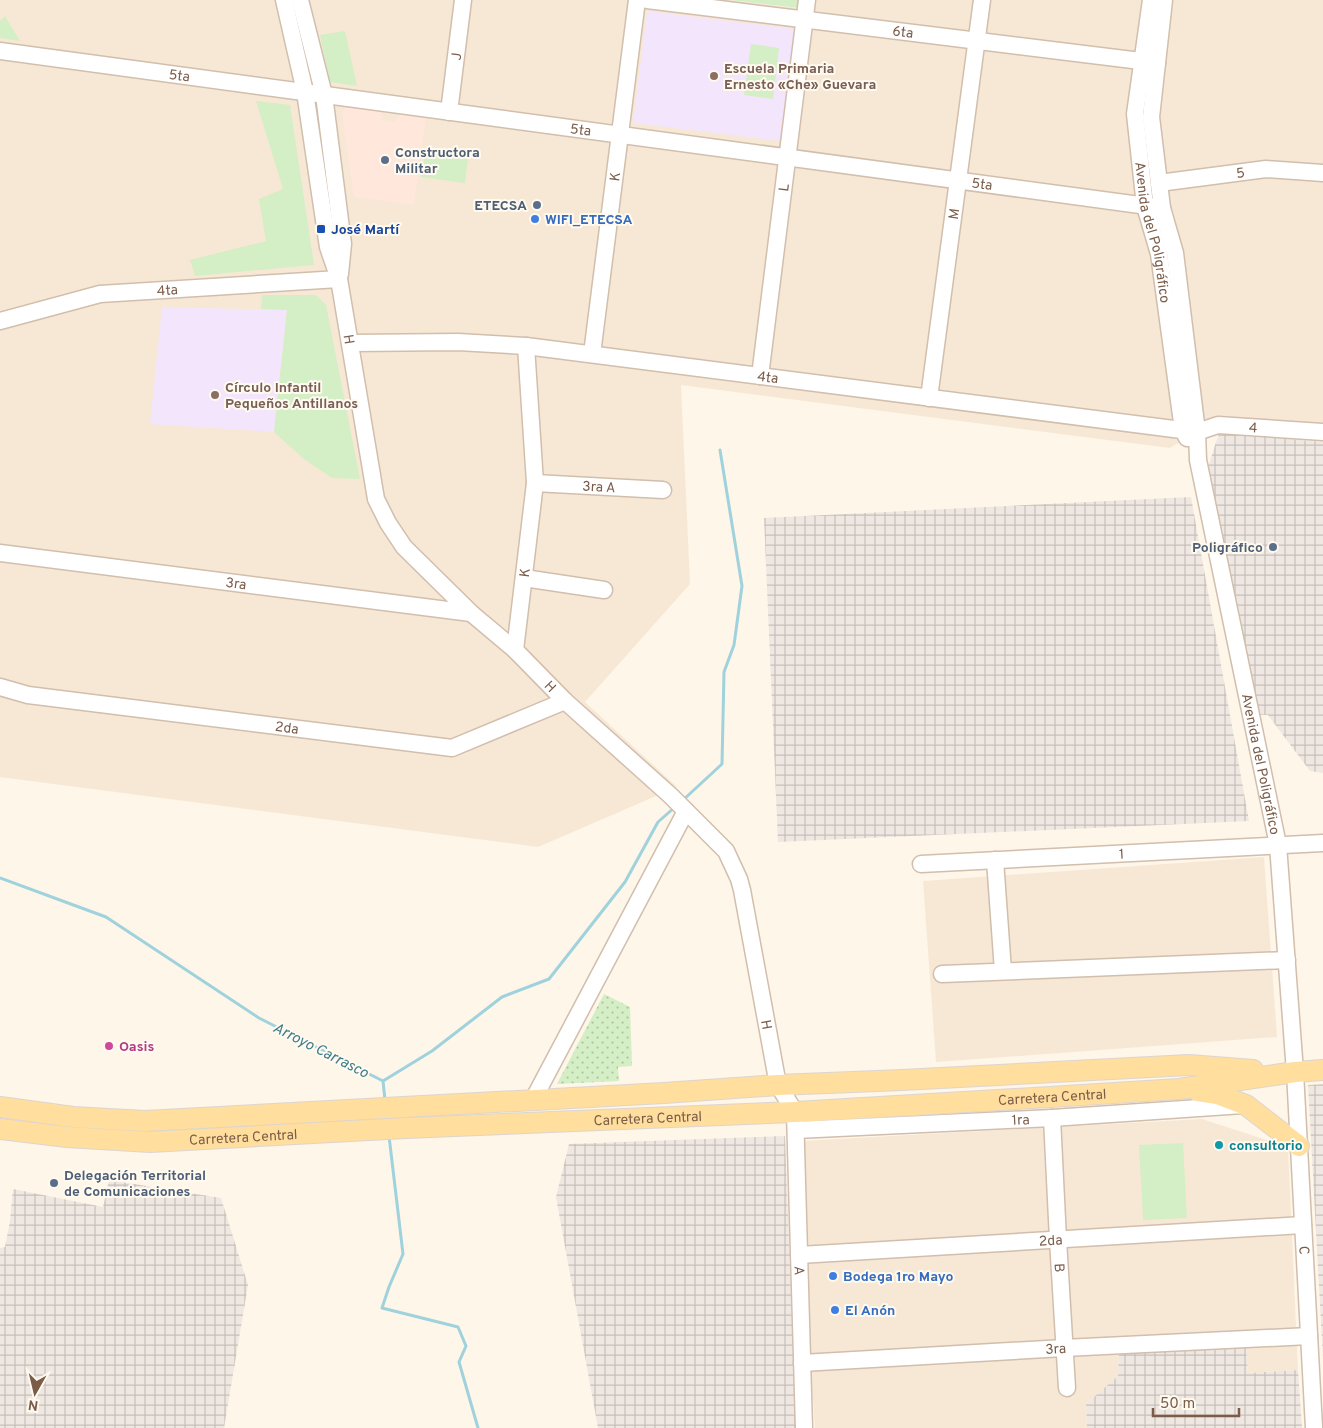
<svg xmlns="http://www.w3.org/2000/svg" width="1323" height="1428" font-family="Overpass,sans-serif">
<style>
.residential{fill:#f7e8d6}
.commercial{fill:#ffe7db}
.industrial{fill:url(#industrial-grid)}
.education{fill:#f3e5fb}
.grass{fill:#d4eec5}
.park{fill:url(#park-dots)}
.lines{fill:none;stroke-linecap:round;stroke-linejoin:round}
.stream{stroke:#9fd2dd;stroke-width:3}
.minor-casing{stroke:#d2beac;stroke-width:19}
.major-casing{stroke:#ddd5d0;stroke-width:22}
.minor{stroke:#fff;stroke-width:16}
.major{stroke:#ffde9e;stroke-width:20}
.education-dot{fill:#8d6e63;stroke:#fffaf0;stroke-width:2}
.service-dot{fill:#5c6f8a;stroke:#fffaf0;stroke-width:2}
.shop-dot{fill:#3f7fe0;stroke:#fffaf0;stroke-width:2}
.transit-dot{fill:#1a4fb4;stroke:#fffaf0;stroke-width:2}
.hotel-dot{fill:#d1479c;stroke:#fffaf0;stroke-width:2}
.culture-dot{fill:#0f9aa8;stroke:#fffaf0;stroke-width:2}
.labels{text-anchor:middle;stroke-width:4;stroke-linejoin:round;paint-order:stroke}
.street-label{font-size:14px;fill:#7b5c49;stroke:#fffaf0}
.education-label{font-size:14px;font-weight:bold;fill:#785e54;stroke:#fffaf0;text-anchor:start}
.service-label{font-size:14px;font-weight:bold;fill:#4e5e75;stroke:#fffaf0;text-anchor:start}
.shop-label{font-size:14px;font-weight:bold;fill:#366cbe;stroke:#fffaf0;text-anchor:start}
.transit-label{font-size:14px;font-weight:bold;fill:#164399;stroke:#fffaf0;text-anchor:start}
.hotel-label{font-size:14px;font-weight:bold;fill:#b23c85;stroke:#fffaf0;text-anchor:start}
.culture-label{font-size:14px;font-weight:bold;fill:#0d838f;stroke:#fffaf0;text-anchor:start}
.water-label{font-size:15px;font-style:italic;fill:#3d7b89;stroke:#fffaf0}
</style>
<defs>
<pattern id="industrial-grid" width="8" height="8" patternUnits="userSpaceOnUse" patternTransform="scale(1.25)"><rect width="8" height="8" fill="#efe8e2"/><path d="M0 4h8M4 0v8" fill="none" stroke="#c7bfb9"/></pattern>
<pattern id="park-dots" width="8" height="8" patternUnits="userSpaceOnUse" patternTransform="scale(1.25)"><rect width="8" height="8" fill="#d4eec5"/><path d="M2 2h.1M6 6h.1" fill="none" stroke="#b1c4a2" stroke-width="1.8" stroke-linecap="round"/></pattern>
</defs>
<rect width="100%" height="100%" fill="#fef6e8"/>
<!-- residential -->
<g class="residential">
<polygon points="0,0 730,0 798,8 800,0 1323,0 1323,427 1221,417 1170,448 681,385 690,584 585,702 677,787 538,847 0,777"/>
<polygon points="1264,857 1277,1037 936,1062 923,881"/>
<polygon points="1202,1119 1288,1147 1298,1370 1248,1373 1246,1347 1119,1352 1118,1376 1086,1404 1087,1428 815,1428 802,1249 801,1141"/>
</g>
<!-- commercial -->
<polygon class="commercial" points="345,107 381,111 381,120 395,122 400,114 426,116 414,205 354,197 342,113"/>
<!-- industrial -->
<g class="industrial">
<polygon points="1219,433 1323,442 1323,773 1310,771 1268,715 1260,715 1208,467"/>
<polygon points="1191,497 1249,821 778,842 764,518"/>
<polygon points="1323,1084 1323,1359 1308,1085"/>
<polygon points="785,1136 796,1428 598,1428 556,1197 569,1144"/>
<polygon points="109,1180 221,1198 248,1285 224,1428 0,1428 0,1248 5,1247 10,1221 13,1189 103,1207"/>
<polygon points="1246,1347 1248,1373 1298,1370 1302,1428 1087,1428 1086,1404 1118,1376 1119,1352"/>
</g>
<!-- education -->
<g class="education">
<polygon points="647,11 795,29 781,141 633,123"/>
<polygon points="162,307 287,310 274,432 150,424"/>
</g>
<!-- grass -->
<g class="grass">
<polygon points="730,0 800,0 799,8"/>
<polygon points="5,16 20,41 0,38 0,21"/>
<polygon points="345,31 357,86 330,82 320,35"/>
<polygon points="751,44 779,48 773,99 744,95"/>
<polygon points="256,101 290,105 314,265 195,276 190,260 266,241 259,199 283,189"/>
<polygon points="425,152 468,158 465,183 421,177"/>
<polygon points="262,295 316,295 326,305 360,479 332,478 304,459 274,432 287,310 261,309"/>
<polygon points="1183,1143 1187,1218 1143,1220 1139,1145"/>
</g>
<!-- park -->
<polygon class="park" points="604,994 630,1007 632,1066 618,1067 619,1081 557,1084"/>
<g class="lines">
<!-- stream -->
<g class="stream">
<polyline points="682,801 722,764 724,672 734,645 742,586 720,450"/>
<polyline points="0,878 106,917 259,1018 383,1081 385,1100"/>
<polyline points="383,1081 432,1051 502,997 549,979 625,882 658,822 675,807"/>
<polyline points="389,1136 403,1254 389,1287 382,1308 458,1327 466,1346 459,1362 478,1428"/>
</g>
<defs>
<g id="minor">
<path id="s1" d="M284,0L305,92L328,247L339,279L376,499L388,523L404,547L471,613L515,650L565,701L671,796L726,851L739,879L742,890L778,1085L795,1112L804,1428"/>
<polyline points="300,0 324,95 343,244 340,274"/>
<path id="s2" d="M647,0L1157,63"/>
<path id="s3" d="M1151,0L1135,114L1145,206L1159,254L1183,430L1187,438"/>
<path id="s4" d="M1164,0L1151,117L1162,208L1175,253L1197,432L1198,460L1278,845L1295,1072L1314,1428"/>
<path id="s5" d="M0,51L1162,208"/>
<path id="s6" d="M449,112L463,0"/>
<path id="s7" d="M1159,183L1266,169L1323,173"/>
<path id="s8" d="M0,321L100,294L339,279"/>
<path id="s9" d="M350,343L458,342L526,346L1197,432L1218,425L1323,432"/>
<path id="s10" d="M592,354L637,0"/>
<path id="s11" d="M760,376L807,0"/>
<path id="s12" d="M929,398L982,0"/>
<path id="s13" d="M535,483L663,490"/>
<path id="s14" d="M0,553L471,613"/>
<polyline points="524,578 604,590"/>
<path id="s15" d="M515,650L535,483L526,346"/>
<path id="s16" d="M0,687L28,695L452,748L565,701"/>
<polyline points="995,860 1003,971"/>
<path id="s17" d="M921,864L1323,843"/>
<polyline points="942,974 1287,960"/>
<polyline points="533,1100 686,811"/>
<path id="s18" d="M1052,1118L1058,1240L1067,1388"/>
<path id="s19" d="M796,1130L1052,1118L1243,1105"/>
<path id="s20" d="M799,1255L1303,1225"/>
<path id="s21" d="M802,1363L1064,1348L1309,1336"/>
</g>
<g id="major">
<polyline points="1198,1091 1217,1094 1246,1105 1299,1146"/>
<polyline points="0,1107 73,1117 145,1121 664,1093 778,1085 902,1080 1189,1065 1253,1070"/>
<path id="s22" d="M0,1129L67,1137L150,1142L406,1128L795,1112L1050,1097L1179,1089L1295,1072L1323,1070"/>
</g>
</defs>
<!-- minor casing -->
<use href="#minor" class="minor-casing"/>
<!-- major casing -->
<use href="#major" class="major-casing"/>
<!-- minor -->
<use href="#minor" class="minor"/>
<!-- major -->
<use href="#major" class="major"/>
</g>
<!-- markers -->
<g class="education-dot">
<circle cx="714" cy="76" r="5"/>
<circle cx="215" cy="395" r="5"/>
</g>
<g class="service-dot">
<circle cx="385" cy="160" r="5"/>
<circle cx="537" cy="205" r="5"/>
<circle cx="1273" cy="547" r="5"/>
<circle cx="54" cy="1183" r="5"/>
</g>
<g class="shop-dot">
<circle cx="535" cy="219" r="5"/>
<circle cx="833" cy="1276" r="5"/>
<circle cx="835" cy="1310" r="5"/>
</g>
<rect class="transit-dot" x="316" y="224" width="10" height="10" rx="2.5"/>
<circle class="hotel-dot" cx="109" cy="1046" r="5"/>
<circle class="culture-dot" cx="1219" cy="1145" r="5"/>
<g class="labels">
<!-- street labels -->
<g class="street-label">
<text dy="5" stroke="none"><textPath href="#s2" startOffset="258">6ta</textPath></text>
<text dy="5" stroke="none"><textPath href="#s6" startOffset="56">J</textPath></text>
<text dy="5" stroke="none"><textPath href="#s5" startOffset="181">5ta</textPath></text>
<text dy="5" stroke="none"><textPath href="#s5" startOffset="586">5ta</textPath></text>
<text dy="5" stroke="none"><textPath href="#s7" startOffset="82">5</textPath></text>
<text dy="5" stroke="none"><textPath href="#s10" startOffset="179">K</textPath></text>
<text dy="5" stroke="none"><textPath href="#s5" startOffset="991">5ta</textPath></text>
<text dy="5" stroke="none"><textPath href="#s11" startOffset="190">L</textPath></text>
<text dy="5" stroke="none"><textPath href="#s12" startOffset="186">M</textPath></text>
<text dy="5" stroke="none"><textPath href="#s3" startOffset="235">Avenida del Poligráfico</textPath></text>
<text dy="5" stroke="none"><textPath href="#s8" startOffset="171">4ta</textPath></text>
<text dy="5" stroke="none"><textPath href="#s1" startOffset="346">H</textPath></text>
<text dy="5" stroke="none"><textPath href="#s9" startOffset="420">4ta</textPath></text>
<text dy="5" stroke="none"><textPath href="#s9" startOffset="910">4</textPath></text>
<text dy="5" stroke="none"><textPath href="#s13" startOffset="64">3ra A</textPath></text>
<text dy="5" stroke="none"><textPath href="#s15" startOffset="78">K</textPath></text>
<text dy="5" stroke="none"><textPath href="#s14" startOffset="238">3ra</textPath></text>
<text dy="5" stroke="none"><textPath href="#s1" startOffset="766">H</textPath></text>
<text dy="5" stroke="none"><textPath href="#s16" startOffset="290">2da</textPath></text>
<text dy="5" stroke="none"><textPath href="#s4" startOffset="775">Avenida del Poligráfico</textPath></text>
<text dy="5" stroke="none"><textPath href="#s17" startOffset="201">1</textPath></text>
<text dy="5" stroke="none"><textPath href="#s1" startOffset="1186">H</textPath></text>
<text dy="5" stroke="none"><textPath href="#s22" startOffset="1054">Carretera Central</textPath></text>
<text dy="5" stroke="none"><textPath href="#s22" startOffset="649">Carretera Central</textPath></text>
<text dy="5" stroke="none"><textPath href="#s19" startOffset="225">1ra</textPath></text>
<text dy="5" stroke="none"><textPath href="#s22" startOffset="244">Carretera Central</textPath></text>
<text dy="5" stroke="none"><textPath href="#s20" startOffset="252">2da</textPath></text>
<text dy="5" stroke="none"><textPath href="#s4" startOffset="1264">C</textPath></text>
<text dy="5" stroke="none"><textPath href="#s18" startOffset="150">B</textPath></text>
<text dy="5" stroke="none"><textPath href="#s1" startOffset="1438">A</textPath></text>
<text dy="5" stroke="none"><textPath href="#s21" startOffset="254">3ra</textPath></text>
</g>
<!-- education labels -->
<g class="education-label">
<text x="724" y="73">Escuela Primaria<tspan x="724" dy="16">Ernesto «Che» Guevara</tspan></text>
<text x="225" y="392">Círculo Infantil<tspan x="225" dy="16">Pequeños Antillanos</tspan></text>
</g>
<!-- service labels -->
<g class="service-label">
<text x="395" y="157">Constructora<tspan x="395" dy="16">Militar</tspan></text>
<text x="527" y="210" text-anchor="end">ETECSA</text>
<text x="1263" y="552" text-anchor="end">Poligráfico</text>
<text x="64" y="1180">Delegación Territorial<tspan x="64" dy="16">de Comunicaciones</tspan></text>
</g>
<!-- shop labels -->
<g class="shop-label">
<text x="545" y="224">WIFI_ETECSA</text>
<text x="843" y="1281">Bodega 1ro Mayo</text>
<text x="845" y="1315">El Anón</text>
</g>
<!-- transit labels -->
<g class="transit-label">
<text x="331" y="234">José Martí</text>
</g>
<!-- hotel labels -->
<g class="hotel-label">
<text x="119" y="1051">Oasis</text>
</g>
<!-- culture labels -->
<g class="culture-label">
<text x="1229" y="1150">consultorio</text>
</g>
<!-- water labels -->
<g class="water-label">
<text transform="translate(321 1050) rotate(27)" y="5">Arroyo Carrasco</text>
</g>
</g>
<!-- north arrow -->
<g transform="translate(35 1393) rotate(188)" stroke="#fffaf0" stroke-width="4" paint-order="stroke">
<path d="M0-4L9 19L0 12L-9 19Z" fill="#7b5c49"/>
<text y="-8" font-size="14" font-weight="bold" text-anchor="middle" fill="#7b5c49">N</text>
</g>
<!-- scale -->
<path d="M1153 1408v8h86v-8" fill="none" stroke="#7b5c49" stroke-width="2.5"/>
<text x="1160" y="1408" font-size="15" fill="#7b5c49" stroke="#fffaf0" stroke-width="4" paint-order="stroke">50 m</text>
</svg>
